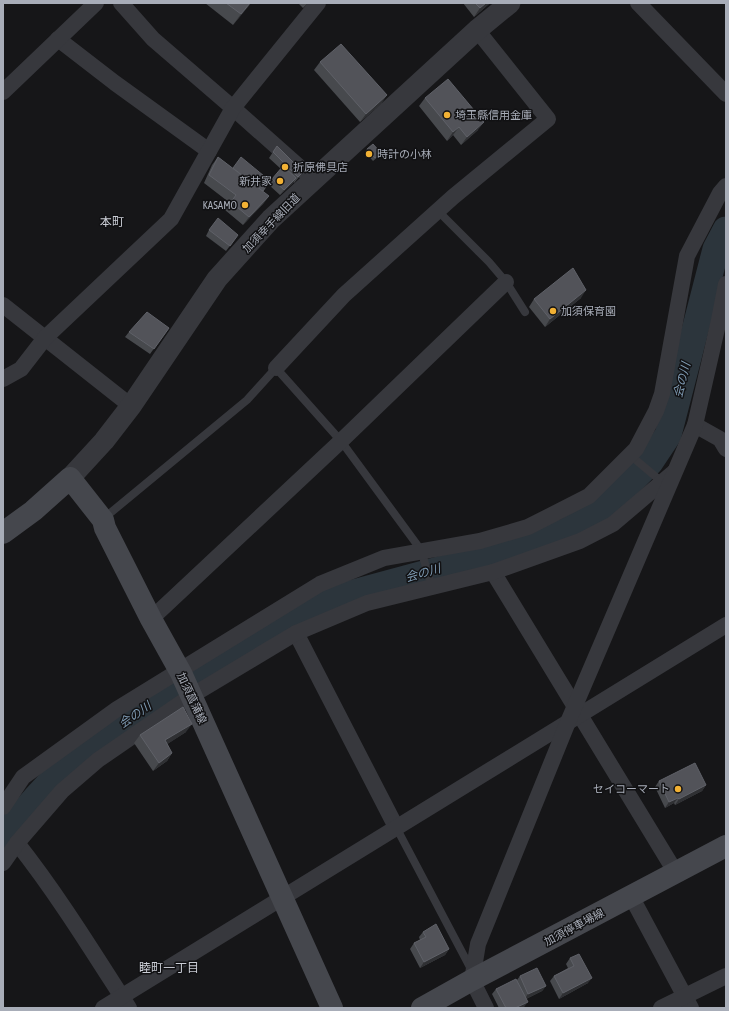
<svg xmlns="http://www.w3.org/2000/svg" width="729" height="1011" font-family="'Asap Condensed','Noto Sans JP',sans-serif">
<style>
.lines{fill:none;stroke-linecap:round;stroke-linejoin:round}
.river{stroke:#2c353c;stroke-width:27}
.service{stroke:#37383d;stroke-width:8}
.minor{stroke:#37383d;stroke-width:16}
.tertiary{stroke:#37383d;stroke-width:21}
.secondary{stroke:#45474d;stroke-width:22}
.wall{fill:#47494d}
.shaded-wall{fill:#2f3033}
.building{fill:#525359;stroke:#5f6168}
.poi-dot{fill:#f2b134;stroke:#111113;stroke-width:1.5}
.labels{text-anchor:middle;stroke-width:3;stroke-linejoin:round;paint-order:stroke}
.poi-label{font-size:11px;fill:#a8adb8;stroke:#111113;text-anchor:start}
.street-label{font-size:11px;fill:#a8adb8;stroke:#111113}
.neighbourhood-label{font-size:12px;fill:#c9ccd4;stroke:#111113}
.water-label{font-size:12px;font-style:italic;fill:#7f9bb3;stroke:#111113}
</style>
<rect width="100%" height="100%" fill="#161618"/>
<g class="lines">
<!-- river -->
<polyline class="river" points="3,838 9,829 37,797 73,758 145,710 239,644 335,598 468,562 565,532 601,512 650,462 668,435 716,249 726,230"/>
<!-- service -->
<g class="service">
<polyline points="438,211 489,262 506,282 525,312"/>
<polyline points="630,455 662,482"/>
<polyline points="103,519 247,400 276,368 341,441 421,550 432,587"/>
<polyline points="396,827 472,971"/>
</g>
<!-- minor -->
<g class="minor">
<polyline points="121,3 153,39 233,108 314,180"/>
<polyline points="638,3 726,94"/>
<polyline points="58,39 115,83 209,151"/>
<polyline points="3,92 96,3"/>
<polyline points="3,305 131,406"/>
<polyline points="276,368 344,295 453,197 548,119 477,30"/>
<polyline points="3,379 21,369 45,338 171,219 233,108 318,3"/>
<polyline points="695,425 720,439 726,449"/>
<polyline points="493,572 676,873"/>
<polyline points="151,619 341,441 506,282"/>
<polyline points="296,633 396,827"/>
<polyline points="3,807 23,777 117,709 320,584 384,558 480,541 528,527 589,496 636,449 656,411 662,394 687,256 720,193 726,186"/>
<path d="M17,843C58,895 93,952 129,1008"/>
<polyline points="3,863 17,843 62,791 98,760 191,696 296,633 367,603 493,572 580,541 613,524 674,472"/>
<polyline points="631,896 691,1008"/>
<polyline points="103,1008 726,625"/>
<polyline points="486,1008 472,980 478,944 568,722 695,425 719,320 726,284"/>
<polyline points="661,1008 726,976"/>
</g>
<!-- tertiary -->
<polyline class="tertiary" points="70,478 104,441 131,406 217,279 271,219 477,30 510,3"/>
<!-- secondary -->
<g class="secondary">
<polyline points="3,533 33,511 70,478 103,520 105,528 151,619 181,673 332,1008"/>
<polyline points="422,1008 472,980 726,846"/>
</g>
</g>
<!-- wall -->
<g class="wall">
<polygon points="205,3 251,3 233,25"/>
<polygon points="298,3 308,3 303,8"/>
<polygon points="463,3 490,3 474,17"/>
<polygon points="320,62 382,103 360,122 314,70"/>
<polygon points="425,98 478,130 461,145 453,135 447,141 419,106"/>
<polygon points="277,146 299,177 294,183 294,182 280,195 269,185 281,169 269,158"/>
<polygon points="367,149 381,153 379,156 373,161 365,152"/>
<polygon points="218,157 269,196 263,204 243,225 225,210 230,203 204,183 212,165"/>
<polygon points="209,230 238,235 226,251 206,236"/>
<polygon points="581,298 545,327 529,307 534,299"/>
<polygon points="169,328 150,354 125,337 129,332"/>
<polygon points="186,732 167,744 172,753 167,761 153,771 134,743 140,735"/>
<polygon points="659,781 706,785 702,791 675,805 674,803 665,808 655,787"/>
<polygon points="423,932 449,949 445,955 420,968 410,949 414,943 420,940 419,937"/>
<polygon points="570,958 588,983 559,999 550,981 554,976 568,968 566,964"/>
<polygon points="520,976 546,986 542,991 526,999 524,1007 522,1008 499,1008 492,994 496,989 517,980"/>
</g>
<!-- shaded-wall -->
<g class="shaded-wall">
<polygon points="250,3 251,3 233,25 241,14"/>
<polygon points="486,3 490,3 474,17 480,8"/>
<polygon points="387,95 382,103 360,122 366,114"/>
<polygon points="484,122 478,130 461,145 467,137"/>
<polygon points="459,127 453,135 447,141 453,132"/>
<polygon points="296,178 293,183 280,195 284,190"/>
<polygon points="269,196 263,204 243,225 249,217"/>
<polygon points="586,290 581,298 545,327 550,319"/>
<polygon points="192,724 186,732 160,749 165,740"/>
<polygon points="172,753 167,761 153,771 159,763"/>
<polygon points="706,785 702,791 675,805 679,799"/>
<polygon points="678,798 674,803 665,808 669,802"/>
<polygon points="449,949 445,955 420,968 424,962"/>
<polygon points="592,978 588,983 559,999 563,993"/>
<polygon points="546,986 542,991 524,1000 528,994"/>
<polygon points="528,1002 524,1007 522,1008 515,1008"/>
</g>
<!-- building -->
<g class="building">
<polygon points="226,3 250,3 241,14"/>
<polygon points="475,3 486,3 480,8"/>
<polygon points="341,44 387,95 366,114 320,62"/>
<polygon points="448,79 484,122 467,137 459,127 453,132 425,98"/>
<polygon points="373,144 381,153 375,158 367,149"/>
<polygon points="277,146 303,172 298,177 273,152"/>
<polygon points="218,157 269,196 249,217 231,202 236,195 209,175"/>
<polygon points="241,157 270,181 263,191 233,168"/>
<polygon points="283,166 296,178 284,190 272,179"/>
<polygon points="218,218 238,235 230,246 209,230"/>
<polygon points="573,268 586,290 550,319 534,299"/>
<polygon points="147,312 169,328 154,349 129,332"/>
<polygon points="183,707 192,724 165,740 172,753 159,763 140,735"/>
<polygon points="695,763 706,785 679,799 678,798 669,802 659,781"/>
<polygon points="436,924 449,949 424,962 414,943 426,937 423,932"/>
<polygon points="579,954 592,978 563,993 554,976 574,966 570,958"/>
<polygon points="537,968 546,986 528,994 520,976"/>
<polygon points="516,979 528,1002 515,1008 506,1008 496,989"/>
</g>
<!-- markers -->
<g class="poi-dot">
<circle cx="447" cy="115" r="4"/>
<circle cx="369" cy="154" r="4"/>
<circle cx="285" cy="167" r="4"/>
<circle cx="280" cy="181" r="4"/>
<circle cx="245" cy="205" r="4"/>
<circle cx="553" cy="311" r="4"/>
<circle cx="678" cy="789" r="4"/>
</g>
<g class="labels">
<!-- poi labels -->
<g class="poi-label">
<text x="455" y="119">埼玉縣信用金庫</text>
<text x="377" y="158">時計の小林</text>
<text x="293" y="171">折原佛具店</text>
<text x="272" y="185" text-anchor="end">新井家</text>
<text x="237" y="209" text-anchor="end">KASAMO</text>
<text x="561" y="315">加須保育園</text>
<text x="670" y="793" text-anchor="end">セイコーマート</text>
</g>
<!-- street labels -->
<g class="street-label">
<text transform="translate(271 223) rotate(-46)" y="4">加須幸手線旧道</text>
<text transform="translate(192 698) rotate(65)" y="4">加須菖蒲線</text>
<text transform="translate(574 927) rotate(-28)" y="4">加須停車場線</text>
</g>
<!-- neighbourhood labels -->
<g class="neighbourhood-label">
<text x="112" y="226">本町</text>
<text x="169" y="972">睦町一丁目</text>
</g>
<!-- water labels -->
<g class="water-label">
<text transform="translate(682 380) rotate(-76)" y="4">会の川</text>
<text transform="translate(423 573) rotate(-16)" y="4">会の川</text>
<text transform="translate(135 715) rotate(-35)" y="4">会の川</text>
</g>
</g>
<!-- border -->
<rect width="729" height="1011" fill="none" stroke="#a8adb8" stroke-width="8"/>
</svg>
